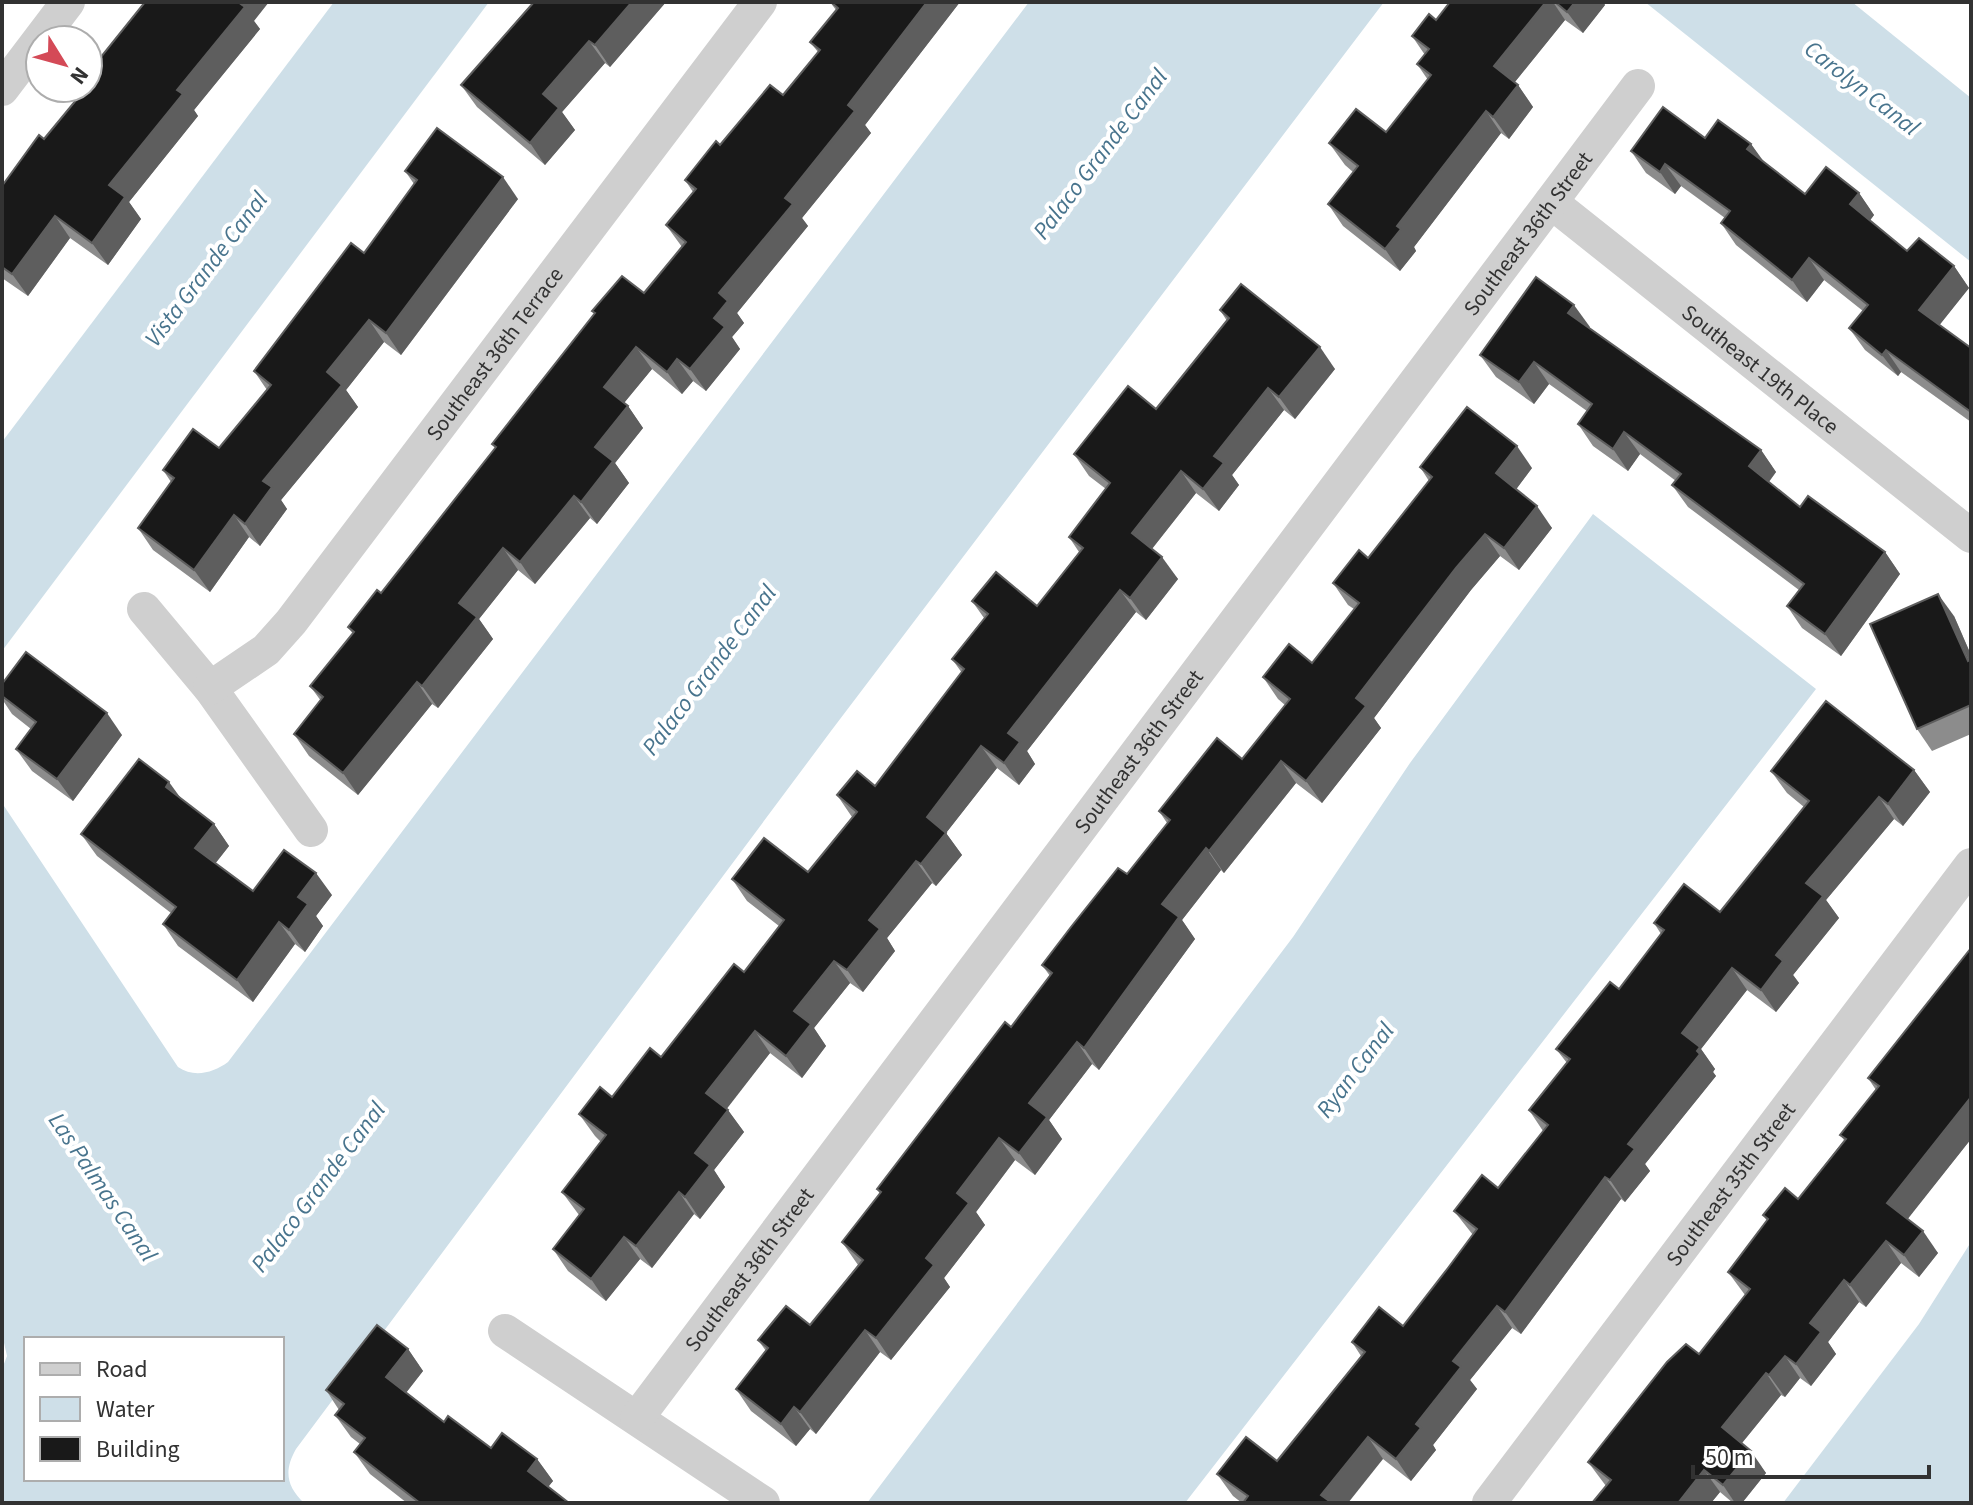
<svg xmlns="http://www.w3.org/2000/svg" width="1973" height="1505" font-family="'Source Sans 3',sans-serif">
<style>
.water{fill:#cedfe8;fill-rule:evenodd}
.lines{fill:none;stroke-linecap:round;stroke-linejoin:round}
.street{stroke:#cfcfcf;stroke-width:34}
.wall{fill:#8c8c8c}
.shaded-wall{fill:#5e5e5e}
.building{fill:#191919;stroke:#5e5e5e;stroke-width:2}
.labels{text-anchor:middle;stroke-width:8;stroke-linejoin:round;paint-order:stroke}
.street-label{font-size:22px;fill:#323232;stroke:#fff}
.water-label{font-size:24px;font-style:italic;fill:#48748d;stroke:#fff}
</style>
<rect width="100%" height="100%" fill="#fff"/>
<!-- water -->
<g class="water">
<polygon points="334,2 489,2 2,651 2,442"/>
<path d="M1029,2H1384L831,731L296,1449C284,1470 286,1486 304,1503H2V1369L7,1356L2,1334V803L178,1067C194,1078 213,1073 228,1062ZM26,1339H282V1479H26Z"/>
<polygon points="1645,2 1852,2 1971,98 1971,262"/>
<polygon points="1593,514 1816,689 1185,1503 867,1503 1293,937 1410,763"/>
<polygon points="1971,1242 1971,1503 1783,1503 1919,1324"/>
</g>
<g class="lines">
<!-- street -->
<g class="street">
<polyline points="2,89 68,2"/>
<path id="s1" d="M1551,202L1971,536"/>
<polyline points="144,609 210,688 311,830"/>
<path id="s2" d="M210,688L266,650L291,622L760,2"/>
<polyline points="505,1331 763,1503"/>
<path id="s3" d="M637,1418L1638,86"/>
<path id="s4" d="M1489,1503L1971,865"/>
</g>
</g>
<!-- wall -->
<g class="wall">
<polygon points="533,2 666,2 610,67 605,63 562,112 575,130 545,165 477,107 461,85"/>
<polygon points="830,2 960,2 865,125 871,133 802,218 808,226 737,313 744,323 732,337 740,349 706,391 693,381 682,394 652,369 624,403 628,406 643,428 615,463 629,483 597,524 590,518 535,584 518,570 479,619 493,639 438,708 432,704 358,795 309,756 294,734 321,701 310,686 353,634 348,627 381,593 495,448 492,444 595,314 592,311 644,293 682,247 666,225 693,192 685,180 720,145 783,95 818,52 810,42 836,10"/>
<polygon points="1450,2 1603,2 1605,5 1583,33 1565,20 1514,83 1518,85 1533,107 1509,139 1501,133 1414,247 1416,251 1400,271 1343,226 1328,204 1353,172 1345,165 1329,143 1386,132 1428,80 1417,64 1425,55 1412,36 1436,20"/>
<polygon points="254,21 260,29 194,110 198,116 129,202 141,219 108,265 70,238 28,296 2,278 2,186 44,139 86,88"/>
<polygon points="1705,138 1751,144 1763,162 1805,194 1859,193 1874,215 1870,220 1907,251 1954,266 1969,288 1939,325 1971,348 1971,422 1901,372 1898,376 1865,350 1849,328 1863,311 1824,280 1807,302 1736,245 1721,223 1725,218 1681,186 1675,194 1646,173 1631,151"/>
<polygon points="405,171 518,199 401,355 384,342 346,390 358,407 281,500 287,509 260,546 249,537 210,592 153,550 138,528 171,482 163,470 219,448 267,390 254,371 364,253 414,184"/>
<polygon points="1220,310 1335,369 1295,419 1284,410 1232,475 1239,485 1219,511 1196,493 1152,549 1178,579 1146,620 1136,612 1027,751 1035,764 1019,785 997,768 946,833 962,855 936,886 932,883 887,938 895,951 863,992 850,983 814,1028 826,1046 802,1078 770,1053 726,1108 744,1132 714,1170 725,1187 700,1219 694,1214 652,1268 640,1259 606,1301 568,1271 553,1249 579,1215 562,1192 601,1142 595,1136 579,1114 612,1097 661,1057 744,972 779,926 747,901 732,879 808,872 852,817 837,795 875,786 962,673 952,659 984,618 972,601 1037,606 1079,552 1069,537 1106,489 1089,476 1074,454 1156,409 1227,321"/>
<polygon points="1590,327 1589,328 1761,450 1776,472 1769,482 1800,507 1885,552 1900,574 1841,656 1802,628 1787,606 1799,590 1688,507 1672,485 1676,481 1640,454 1628,471 1593,446 1578,424 1587,411 1549,384 1534,404 1496,377 1480,355"/>
<polygon points="1420,467 1532,468 1516,489 1552,528 1519,570 1500,556 1471,590 1374,718 1381,728 1322,803 1296,783 1224,873 1221,870 1182,920 1195,939 1099,1070 1092,1064 1049,1120 1062,1139 1035,1175 1015,1160 976,1212 985,1225 944,1278 950,1287 891,1360 880,1352 816,1434 810,1429 796,1446 751,1411 736,1389 766,1351 758,1340 810,1325 858,1265 842,1242 880,1194 877,1189 1011,1027 1050,976 1042,965 1127,874 1167,823 1159,811 1242,759 1285,705 1278,699 1263,677 1312,663 1354,609 1348,605 1333,583 1368,558 1429,481"/>
<polygon points="1954,616 1971,655 1971,734 1932,751 1917,729"/>
<polygon points="2,684 122,735 73,801 32,771 16,749 31,729 12,714 2,699"/>
<polygon points="1914,770 1930,792 1903,826 1894,819 1826,900 1839,918 1793,975 1799,983 1776,1012 1747,990 1701,1049 1715,1069 1713,1072 1716,1076 1645,1164 1650,1171 1625,1202 1621,1199 1521,1334 1512,1328 1470,1380 1477,1389 1433,1445 1436,1450 1411,1481 1383,1459 1242,1503 1233,1496 1217,1474 1277,1461 1361,1356 1352,1342 1403,1326 1448,1268 1473,1235 1454,1211 1498,1188 1543,1131 1529,1110 1567,1063 1556,1049 1619,989 1661,934 1654,923 1720,912 1804,807 1787,793 1771,771"/>
<polygon points="179,797 214,824 229,846 215,864 253,891 332,895 316,916 323,926 305,952 295,944 253,1002 178,946 163,924 171,913 97,856 81,834"/>
<polygon points="1868,1078 1971,1139 1907,1219 1938,1253 1919,1277 1901,1263 1866,1307 1859,1302 1828,1342 1836,1354 1811,1386 1800,1378 1785,1397 1781,1395 1742,1443 1766,1473 1742,1503 1733,1503 1720,1492 1711,1503 1592,1503 1606,1486 1588,1462 1699,1354 1745,1295 1728,1272 1767,1221 1763,1215 1798,1199 1844,1140 1840,1135 1876,1090"/>
<polygon points="408,1349 423,1371 406,1393 444,1422 491,1448 537,1459 553,1481 548,1487 569,1503 407,1503 370,1474 354,1452 360,1444 351,1437 335,1415 339,1410 326,1390"/>
</g>
<!-- shaded-wall -->
<g class="shaded-wall">
<polygon points="238,2 269,2 254,21 260,29 194,110 198,116 129,202 141,219 108,265 92,243 109,185 177,90"/>
<polygon points="632,2 666,2 610,67 595,45"/>
<polygon points="927,2 960,2 865,125 871,133 802,218 808,226 737,313 744,323 732,337 740,349 706,391 690,369 714,318 719,293 848,105"/>
<polygon points="1546,2 1553,2 1565,20 1510,88 1494,66"/>
<polygon points="1575,2 1603,2 1605,5 1583,33 1567,12"/>
<polygon points="589,41 605,63 562,112 575,130 545,165 530,143 543,94"/>
<polygon points="1518,85 1533,107 1509,139 1493,117"/>
<polygon points="1486,111 1501,133 1414,247 1416,251 1400,271 1385,249 1397,226"/>
<polygon points="1751,144 1767,166 1747,149"/>
<polygon points="1665,164 1681,186 1675,194 1660,172"/>
<polygon points="503,177 518,199 401,355 386,333"/>
<polygon points="1859,193 1874,215 1866,226 1850,204"/>
<polygon points="55,216 70,238 28,296 12,274"/>
<polygon points="1809,258 1824,280 1807,302 1792,280"/>
<polygon points="1954,266 1969,288 1934,332 1919,310"/>
<polygon points="1574,305 1590,327 1584,335 1568,313"/>
<polygon points="369,320 384,342 346,390 358,407 281,500 287,509 260,546 245,524 263,481 327,372"/>
<polygon points="636,347 652,369 619,409 604,387"/>
<polygon points="1320,347 1335,369 1295,419 1279,397"/>
<polygon points="1886,350 1901,372 1898,376 1882,355"/>
<polygon points="677,359 693,381 682,394 667,372"/>
<polygon points="1534,362 1549,384 1534,404 1519,382"/>
<polygon points="1268,388 1284,410 1232,475 1239,485 1219,511 1203,489 1214,456"/>
<polygon points="628,406 643,428 615,463 629,483 597,524 581,502 595,447"/>
<polygon points="1624,432 1640,454 1628,471 1613,449"/>
<polygon points="1517,446 1532,468 1512,495 1496,473"/>
<polygon points="1761,450 1776,472 1764,488 1749,466"/>
<polygon points="1181,471 1196,493 1147,555 1132,533"/>
<polygon points="574,496 590,518 535,584 520,562"/>
<polygon points="1537,506 1552,528 1519,570 1504,548"/>
<polygon points="234,515 249,537 210,592 194,570"/>
<polygon points="1485,534 1500,556 1471,590 1374,718 1381,728 1322,803 1306,781 1356,698 1456,568"/>
<polygon points="503,548 518,570 479,619 493,639 438,708 422,686 459,603"/>
<polygon points="1885,552 1900,574 1841,656 1825,634"/>
<polygon points="1162,557 1178,579 1146,620 1130,598"/>
<polygon points="1120,590 1136,612 1027,751 1035,764 1019,785 1004,763 1008,733"/>
<polygon points="1938,594 1954,616 1971,655 1971,665"/>
<polygon points="417,682 432,704 358,795 343,773"/>
<polygon points="107,713 122,735 73,801 57,779"/>
<polygon points="981,746 997,768 946,833 962,855 936,886 921,864 927,817"/>
<polygon points="1281,761 1296,783 1224,873 1209,851"/>
<polygon points="1914,770 1930,792 1903,826 1888,804"/>
<polygon points="169,782 185,804 166,787"/>
<polygon points="1879,797 1894,819 1826,900 1839,918 1793,975 1799,983 1776,1012 1761,990 1806,883"/>
<polygon points="214,824 229,846 210,870 195,848"/>
<polygon points="1206,848 1221,870 1182,920 1195,939 1099,1070 1084,1048 1162,904"/>
<polygon points="916,861 932,883 887,938 895,951 863,992 847,970 869,920"/>
<polygon points="316,873 332,895 316,916 323,926 305,952 289,930 298,897"/>
<polygon points="279,922 295,944 253,1002 237,980"/>
<polygon points="834,961 850,983 814,1028 826,1046 802,1078 786,1056 794,1011"/>
<polygon points="1732,968 1747,990 1701,1049 1715,1069 1713,1072 1716,1076 1645,1164 1650,1171 1625,1202 1610,1180 1682,1033"/>
<polygon points="755,1031 770,1053 722,1115 706,1093"/>
<polygon points="1077,1042 1092,1064 1049,1120 1062,1139 1035,1175 1019,1153 1029,1103"/>
<polygon points="1971,1097 1971,1139 1903,1225 1887,1203"/>
<polygon points="728,1110 744,1132 714,1170 725,1187 700,1219 685,1197 695,1153"/>
<polygon points="999,1138 1015,1160 976,1212 985,1225 944,1278 950,1287 891,1360 876,1338 926,1258 957,1193"/>
<polygon points="1605,1177 1621,1199 1521,1334 1505,1312"/>
<polygon points="679,1192 694,1214 652,1268 636,1246"/>
<polygon points="1923,1231 1938,1253 1919,1277 1904,1255"/>
<polygon points="624,1237 640,1259 606,1301 591,1279"/>
<polygon points="1886,1241 1901,1263 1866,1307 1850,1285"/>
<polygon points="1844,1280 1859,1302 1828,1342 1836,1354 1811,1386 1796,1364 1810,1323"/>
<polygon points="1497,1306 1512,1328 1470,1380 1477,1389 1433,1445 1436,1450 1411,1481 1396,1459 1453,1361"/>
<polygon points="865,1330 880,1352 816,1434 800,1412"/>
<polygon points="408,1349 423,1371 401,1399 386,1377"/>
<polygon points="1785,1356 1800,1378 1785,1397 1769,1375"/>
<polygon points="1766,1373 1781,1395 1737,1449 1722,1427"/>
<polygon points="794,1407 810,1429 796,1446 781,1424"/>
<polygon points="1368,1437 1383,1459 1348,1503 1327,1503 1321,1495"/>
<polygon points="1751,1451 1766,1473 1742,1503 1735,1503 1723,1485"/>
<polygon points="537,1459 553,1481 543,1493 528,1471"/>
<polygon points="1704,1470 1720,1492 1711,1503 1678,1503"/>
</g>
<!-- building -->
<g class="building">
<polygon points="145,2 238,2 245,7 177,90 183,94 109,185 125,197 92,243 55,216 12,274 2,267 2,186 39,135 44,139 86,88 88,88 88,73"/>
<polygon points="534,2 632,2 595,45 589,41 543,94 559,108 530,143 461,85"/>
<polygon points="831,2 927,2 848,105 855,111 785,198 793,204 719,293 728,301 714,318 725,327 690,369 677,359 667,372 636,347 604,387 628,406 595,447 613,461 581,502 574,496 520,562 503,548 459,603 477,617 422,686 417,682 343,773 294,734 323,697 310,686 354,632 348,627 377,590 381,593 496,447 492,444 595,313 592,311 622,276 644,293 686,242 666,225 696,189 685,180 716,141 720,145 770,85 783,95 820,50 810,42 838,8"/>
<polygon points="1450,2 1546,2 1494,66 1518,85 1493,117 1486,111 1397,226 1401,229 1385,249 1328,204 1358,166 1329,143 1356,109 1386,132 1431,75 1417,64 1429,49 1412,36 1429,14 1436,20"/>
<polygon points="1555,2 1575,2 1567,12"/>
<polygon points="1663,107 1705,138 1718,120 1751,144 1747,149 1805,194 1826,167 1859,193 1850,204 1907,251 1919,238 1954,266 1919,310 1971,348 1971,412 1886,350 1882,355 1849,328 1868,305 1809,258 1792,280 1721,223 1730,211 1665,164 1660,172 1631,151"/>
<polygon points="437,128 503,177 386,333 369,320 327,372 342,385 263,481 272,487 245,524 234,515 194,570 138,528 174,478 163,470 193,429 219,448 271,385 254,371 351,243 364,253 417,180 405,171"/>
<polygon points="1536,277 1574,305 1568,313 1761,450 1749,466 1800,507 1808,496 1885,552 1825,634 1787,606 1804,584 1672,485 1681,474 1624,432 1613,449 1578,424 1592,404 1534,362 1519,382 1480,355"/>
<polygon points="1241,284 1320,347 1279,397 1268,388 1214,456 1224,463 1203,489 1181,471 1132,533 1162,557 1130,598 1120,590 1008,733 1020,742 1004,763 981,746 927,817 946,833 921,864 916,861 869,920 880,929 847,970 834,961 794,1011 811,1024 786,1056 755,1031 706,1093 728,1110 695,1153 710,1165 685,1197 679,1192 636,1246 624,1237 591,1279 553,1249 584,1209 562,1192 606,1135 579,1114 600,1087 612,1097 650,1048 661,1057 734,964 744,972 784,920 732,879 764,838 808,872 857,812 837,795 857,771 875,786 964,669 952,659 988,614 972,601 996,572 1037,606 1083,548 1069,537 1110,483 1074,454 1128,386 1156,409 1229,318 1220,310"/>
<polygon points="1467,407 1517,446 1496,473 1537,506 1504,548 1485,534 1456,568 1356,698 1366,706 1306,781 1281,761 1209,851 1206,848 1162,904 1179,917 1084,1048 1077,1042 1029,1103 1047,1117 1019,1153 999,1138 957,1193 969,1203 926,1258 934,1265 876,1338 865,1330 800,1412 794,1407 781,1424 736,1389 768,1348 758,1340 786,1306 810,1325 863,1260 842,1242 881,1192 877,1189 1005,1022 1011,1027 1052,973 1042,965 1071,927 1118,868 1127,874 1170,820 1159,811 1217,738 1242,759 1290,699 1263,677 1289,644 1312,663 1359,603 1333,583 1359,550 1368,558 1432,477 1420,467"/>
<polygon points="1938,594 1968,661 1971,659 1971,705 1917,729 1870,624"/>
<polygon points="26,652 107,713 57,779 16,749 36,722 2,696 2,684"/>
<polygon points="1826,701 1914,770 1888,804 1879,797 1806,883 1823,896 1776,955 1783,961 1761,990 1732,968 1682,1033 1700,1047 1697,1051 1700,1054 1628,1144 1635,1149 1610,1180 1605,1177 1505,1312 1497,1306 1453,1361 1461,1367 1416,1424 1421,1428 1396,1459 1368,1437 1321,1495 1332,1503 1243,1503 1248,1496 1217,1474 1246,1437 1277,1461 1365,1352 1352,1342 1379,1307 1403,1326 1448,1268 1477,1229 1454,1211 1482,1175 1498,1188 1548,1125 1529,1110 1570,1059 1556,1049 1610,982 1619,989 1664,930 1654,923 1684,884 1720,912 1809,801 1771,771"/>
<polygon points="139,759 169,782 166,787 214,824 195,848 253,891 284,850 316,873 298,897 308,904 289,930 279,922 237,980 163,924 176,907 81,834"/>
<polygon points="1971,948 1971,1097 1887,1203 1923,1231 1904,1255 1886,1241 1850,1285 1844,1280 1810,1323 1821,1332 1796,1364 1785,1356 1769,1375 1766,1373 1722,1427 1751,1451 1723,1485 1704,1470 1678,1503 1592,1503 1611,1480 1588,1462 1667,1362 1686,1344 1699,1354 1750,1289 1728,1272 1768,1219 1763,1215 1785,1188 1798,1199 1846,1139 1840,1135 1879,1086 1868,1078"/>
<polygon points="377,1325 408,1349 386,1377 444,1422 448,1416 491,1448 502,1433 537,1459 528,1471 569,1503 420,1503 354,1452 365,1438 335,1415 344,1404 326,1390"/>
</g>
<g class="labels">
<!-- street labels -->
<g class="street-label">
<text dy="8" stroke="none"><textPath href="#s3" startOffset="1482">Southeast 36th Street</textPath></text>
<text dy="8" stroke="none"><textPath href="#s2" startOffset="442">Southeast 36th Terrace</textPath></text>
<text dy="8" stroke="none"><textPath href="#s1" startOffset="268">Southeast 19th Place</textPath></text>
<text dy="8" stroke="none"><textPath href="#s3" startOffset="834">Southeast 36th Street</textPath></text>
<text dy="8" stroke="none"><textPath href="#s4" startOffset="400">Southeast 35th Street</textPath></text>
<text dy="8" stroke="none"><textPath href="#s3" startOffset="186">Southeast 36th Street</textPath></text>
</g>
<!-- water labels -->
<g class="water-label">
<text transform="translate(1862 88) rotate(38)" y="8">Carolyn Canal</text>
<text transform="translate(1100 154) rotate(-53)" y="8">Palaco Grande Canal</text>
<text transform="translate(206 269) rotate(-53)" y="8">Vista Grande Canal</text>
<text transform="translate(709 670) rotate(-53)" y="8">Palaco Grande Canal</text>
<text transform="translate(1355 1070) rotate(-53)" y="8">Ryan Canal</text>
<text transform="translate(103 1187) rotate(56)" y="8">Las Palmas Canal</text>
<text transform="translate(318 1187) rotate(-53)" y="8">Palaco Grande Canal</text>
</g>
</g>
<!-- border -->
<rect width="1973" height="1505" fill="none" stroke="#323232" stroke-width="8"/>
<!-- legend -->
<rect x="24" y="1337" width="260" height="144" fill="#ffffff" stroke="#adadad" stroke-width="2"/>
<rect x="40" y="1363" width="40" height="12" fill="#cfcfcf" stroke="#adadad" stroke-width="2"/>
<text x="96" y="1377" font-size="24" fill="#323232">Road</text>
<rect x="40" y="1397" width="40" height="24" fill="#cedfe8" stroke="#adadad" stroke-width="2"/>
<text x="96" y="1417" font-size="24" fill="#323232">Water</text>
<rect x="40" y="1437" width="40" height="24" fill="#191919" stroke="#adadad" stroke-width="2"/>
<text x="96" y="1457" font-size="24" fill="#323232">Building</text>
<!-- north arrow -->
<g transform="translate(64 64) rotate(127)"><circle r="38" fill="#ffffff" stroke="#adadad" stroke-width="2"/>
<path d="M0-6L14 30L0 20L-14 30Z" fill="#d44a57"/>
<text y="-12" font-size="22" font-weight="bold" text-anchor="middle" fill="#323232">N</text>
</g>
<!-- scale -->
<path d="M1693 1465v12h236v-12" fill="none" stroke="#323232" stroke-width="4"/>
<text x="1705" y="1465" font-size="24" fill="#323232" stroke="#ffffff" stroke-width="6" paint-order="stroke">50 m</text>
</svg>
